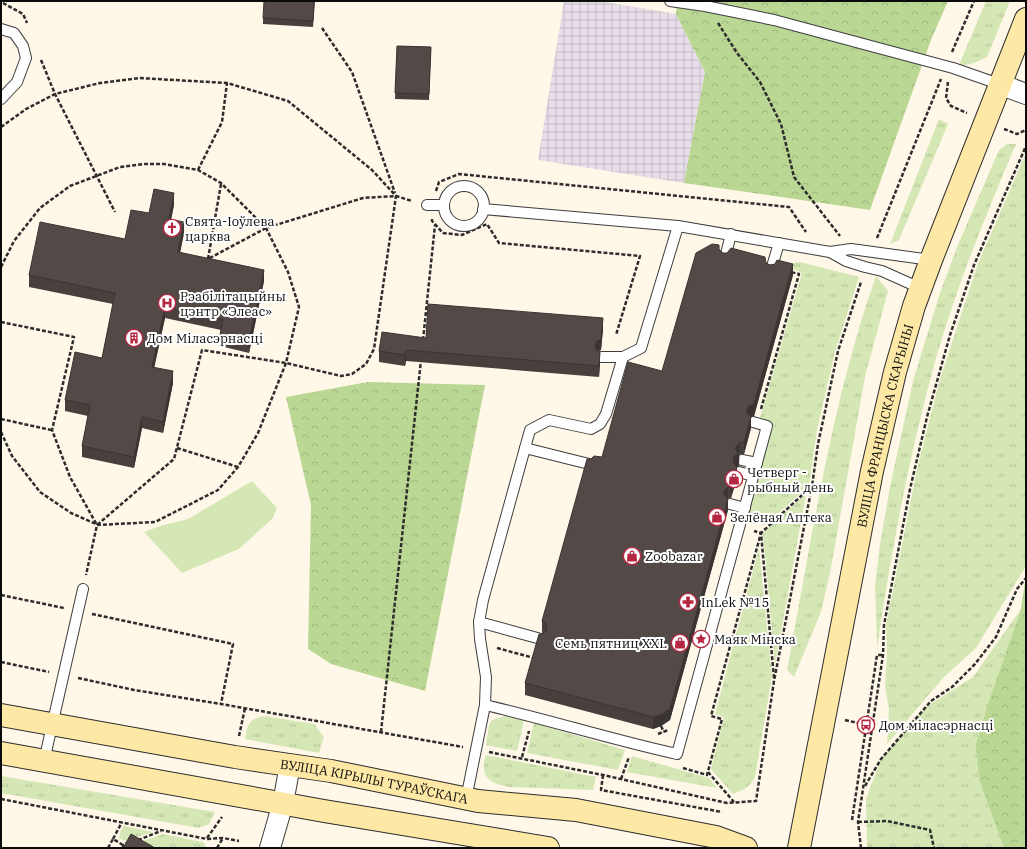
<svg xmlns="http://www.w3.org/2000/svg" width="1027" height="849" font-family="'IBM Plex Serif',serif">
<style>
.industrial{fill:url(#industrial-grid)}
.grass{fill:url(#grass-tufts)}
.forest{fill:url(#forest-crowns)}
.park{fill:#d5e7b4}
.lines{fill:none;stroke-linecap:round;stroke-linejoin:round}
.lane-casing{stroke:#3e3e3e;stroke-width:12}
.street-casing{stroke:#3e3e3e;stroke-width:22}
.secondary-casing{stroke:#2d2d2d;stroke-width:24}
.path{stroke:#2d2d2d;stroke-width:2.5;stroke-dasharray:4 2;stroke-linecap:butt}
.lane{stroke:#fff;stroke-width:10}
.street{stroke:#fff;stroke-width:20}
.secondary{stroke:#fde8a5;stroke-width:22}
.wall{fill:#47403d}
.shaded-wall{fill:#3a3432}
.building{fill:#534a47;stroke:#3a3432}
.labels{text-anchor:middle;stroke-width:4;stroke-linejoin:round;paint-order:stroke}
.poi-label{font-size:13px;fill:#0b0b0b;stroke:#fff;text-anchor:start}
.street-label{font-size:13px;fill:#0b0b0b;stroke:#fff}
</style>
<defs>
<pattern id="industrial-grid" width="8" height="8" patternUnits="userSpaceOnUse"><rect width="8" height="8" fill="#e7deea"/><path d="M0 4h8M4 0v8" fill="none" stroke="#c5bdc7"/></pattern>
<pattern id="grass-tufts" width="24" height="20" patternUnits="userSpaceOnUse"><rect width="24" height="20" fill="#d5e7b4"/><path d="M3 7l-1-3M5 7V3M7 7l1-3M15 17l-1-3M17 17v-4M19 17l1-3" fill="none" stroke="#b6c599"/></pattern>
<pattern id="forest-crowns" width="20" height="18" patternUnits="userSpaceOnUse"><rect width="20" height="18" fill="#bbd794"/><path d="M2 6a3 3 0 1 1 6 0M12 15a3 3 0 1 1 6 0" fill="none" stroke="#9fb77e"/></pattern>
</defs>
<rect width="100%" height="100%" fill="#fff7e8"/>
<!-- industrial -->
<polygon class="industrial" points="564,1 599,1 676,14 705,72 684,183 538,160"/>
<!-- grass -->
<g class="grass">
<path d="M986,1H1010L987,57C978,62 970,65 959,65Z"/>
<polygon points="939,119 948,124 899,240 890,244"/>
<path d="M1007,144H1016C986,215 956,287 935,362C909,456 891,552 877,648L875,586L880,544L890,487L913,381L939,296L957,247L999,150Z"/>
<polygon points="1026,153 1026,566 976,648 943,678 887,744 889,710 885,686 887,653 886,625 917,469 940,379 977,266"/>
<polygon points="800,262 859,277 835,352 817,430 809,486 765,525 743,520 770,424 759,421 802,273 788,267 794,263"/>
<path d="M876,276L888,291L865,377L830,573L821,612L794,677L787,670C812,538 831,403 876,276Z"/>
<polygon points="806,494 775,665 763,533"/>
<path d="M759,548L772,676L755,777C750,787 744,790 733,794L711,769L724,717L715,714Z"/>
<polygon points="1021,609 992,692 998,828 1004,848 867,848 866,799 881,759 926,707 973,677"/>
<path d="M264,716L314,724L324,737L319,753L245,739C248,724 248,719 264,716Z"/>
<polygon points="505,716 524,720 517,751 486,745 489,725 492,720"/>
<polygon points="534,723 625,750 618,770 527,753"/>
<path d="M486,755L596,777L593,790L510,787C490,784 479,777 486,755Z"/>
<polygon points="632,756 709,778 717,788 627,772"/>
<polygon points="1,776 215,812 209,824 199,828 1,793"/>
<polygon points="124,826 153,832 125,841 119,838 120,832"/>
<polygon points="163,834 203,842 207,848 137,848 131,845"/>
</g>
<!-- forest -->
<g class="forest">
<polygon points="670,1 948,1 931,40 870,210 684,183 705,72 676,14 677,2"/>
<polygon points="368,382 485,385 425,691 331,664 308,649 311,505 286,397"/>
<polygon points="1026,575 1026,848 1004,848 979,779 976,744 992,692 1021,609"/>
</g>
<!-- park -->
<polygon class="park" points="252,481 277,508 273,518 239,549 182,573 144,532 160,526 188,519"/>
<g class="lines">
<defs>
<g id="lane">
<polyline points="670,1 705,6 774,20 953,68 999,84"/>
<polyline points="1,29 14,33 23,46 26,58 17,82 1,99"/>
<circle cx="464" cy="206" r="20"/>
<polyline points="427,205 443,205"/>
<polyline points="483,209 678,226 830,252 851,249 931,260"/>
<polyline points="830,252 846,261 865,267 882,271 920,288"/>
<polyline points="725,258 731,234"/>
<polyline points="771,270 779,243"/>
<polyline points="601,357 623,357"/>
<polyline points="525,448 589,464"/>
<polyline points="742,460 757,463"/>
<polyline points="739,472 753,476"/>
<polyline points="730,504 745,508"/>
<polyline points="479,622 541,639"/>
<polyline points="485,705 486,677 480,639 479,622 483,600 530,430 549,420 591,429 600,424 606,414 623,357 641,348 678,226"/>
<polyline points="44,761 83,589"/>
<path d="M466,799L485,705C550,720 613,740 677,754L767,426L753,422"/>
</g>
<g id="street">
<polyline points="999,84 1026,94"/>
<polyline points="270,848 283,803 290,765"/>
</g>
<g id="secondary">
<path id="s1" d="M1,715L235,757L331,771L478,801L576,810L716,837L746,848"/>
<polyline points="1,753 324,811 548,848"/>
<path id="s2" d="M799,848L872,471L895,372L914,306L931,260L1026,19"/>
</g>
</defs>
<!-- lane casing -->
<use href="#lane" class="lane-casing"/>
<!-- street casing -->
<use href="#street" class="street-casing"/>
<!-- secondary casing -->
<use href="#secondary" class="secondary-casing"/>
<!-- path -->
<g class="path">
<polyline points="3,3 23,14 27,23"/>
<polyline points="718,23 737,53 760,82 781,124 794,177 840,236"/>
<polyline points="322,28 352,72 395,193"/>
<polyline points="952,52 974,1"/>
<polyline points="41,60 55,94 115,212"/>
<polyline points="948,82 946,98 951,106 967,113"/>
<polyline points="1,127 26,109 55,94 100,83 139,78 227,83 288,101 372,170 396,196 374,349 366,364 352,374 341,376 286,363 202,350 174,459 97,525 70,477 52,430 74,337 1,322"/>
<polyline points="1004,129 1017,134 1026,130"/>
<polyline points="198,170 222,122 227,83"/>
<polyline points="221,184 208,259 266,228 363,198 396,196 412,201"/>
<polyline points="436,191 439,182 459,174 789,207 806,232"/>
<polyline points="432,219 432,221 443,233 462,235 487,224 499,243 640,256 616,335"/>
<polyline points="877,238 941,79"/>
<polyline points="1,267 14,241 40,208 70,186 120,167 145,164 164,164 198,170 221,183 266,228 288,272 299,307 286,363 258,433 238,467 218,490 155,522 97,525 86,575"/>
<polyline points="423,340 435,225"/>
<polyline points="761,409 799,274 791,272"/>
<polyline points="1,419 51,430"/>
<polyline points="1,432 12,456 40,492 71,513 96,524"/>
<polyline points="177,448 238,467"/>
<polyline points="1,595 64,608"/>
<polyline points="92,614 233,644 221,704"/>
<polyline points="497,648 534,658"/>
<polyline points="1,662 49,672"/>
<polyline points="78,678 134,690 221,704 463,747"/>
<polyline points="774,678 761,533 812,486"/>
<polyline points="845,720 866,725"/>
<polyline points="661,726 664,732"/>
<polyline points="381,732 421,360"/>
<polyline points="658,734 668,730"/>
<polyline points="239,736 245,708"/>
<polyline points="489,752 603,775 727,803 756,801 774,681 812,486 818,444 838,351 861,282"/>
<polyline points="522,757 529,731"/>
<polyline points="683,768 707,775 722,719 711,716 761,533 754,531"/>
<polyline points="708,772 734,802"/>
<polyline points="603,775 601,790 722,812"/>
<polyline points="621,779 629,757"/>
<polyline points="865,786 881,759 931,701 952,687 975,664 996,637 1017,589 1026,578"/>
<polyline points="1,799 207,839 223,838 239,841"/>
<polyline points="852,820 877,655 883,655"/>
<polyline points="858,822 887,821 930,830 934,848"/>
<polyline points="207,838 222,817"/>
<polyline points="113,839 122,822"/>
<polyline points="138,840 161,831"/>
<polyline points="108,848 113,839 123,845"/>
<polyline points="123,848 123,845 127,843"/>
<polyline points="217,848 223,838"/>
<polyline points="861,848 858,822 883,655 884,625 910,489 927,417 950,335 974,265 1026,146"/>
</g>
<!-- lane -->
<use href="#lane" class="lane"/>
<!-- street -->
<use href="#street" class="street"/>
<!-- secondary -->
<use href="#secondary" class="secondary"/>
</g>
<!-- wall -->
<g class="wall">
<polygon points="315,1 313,27 263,24 263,18"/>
<polygon points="397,46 431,47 429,100 395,99"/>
<polygon points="174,205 171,219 184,233 180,252 264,281 249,353 220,346 220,335 221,330 165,318 154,367 173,383 163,433 142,428 134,468 82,457 82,446 88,416 65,411 65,400 102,358 113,304 29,287 29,275 125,239 149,213"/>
<polygon points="719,249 723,253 766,263 793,275 754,416 751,417 751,428 744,454 739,454 739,466 737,467 737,478 731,498 727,498 728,510 670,720 661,726 653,729 525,695 525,683 544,633 542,633 542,621 602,457 662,371"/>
<polygon points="603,329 601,350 598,351 600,363 599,377 406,361 405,366 379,362 379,351 426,338"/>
</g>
<!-- shaded-wall -->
<g class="shaded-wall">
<polygon points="174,193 174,205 169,230 169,219"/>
<polygon points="184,222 184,233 178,263 178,252"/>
<polygon points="793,264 793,275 754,416 749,417 747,421 747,409"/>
<polygon points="264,270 264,281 249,353 249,341"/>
<polygon points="165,307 165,318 152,378 152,367"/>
<polygon points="603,318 603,329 601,350 597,352 595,357 595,346"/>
<polygon points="406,350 406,361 405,366 405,355"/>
<polygon points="600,352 600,363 599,377 599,366"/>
<polygon points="173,371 173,383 163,433 163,422"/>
<polygon points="142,417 142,428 134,468 134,457"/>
<polygon points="751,417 751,428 744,454 744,442"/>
<polygon points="740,443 739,466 734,468 733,462 736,447"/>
<polygon points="737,467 737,478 731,498 731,486"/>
<polygon points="728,487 728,498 724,502 724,491"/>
<polygon points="728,499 728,510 670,720 661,726 653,729 653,717"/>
</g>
<!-- building -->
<g class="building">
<polygon points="264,1 314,1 313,21 263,18"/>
<polygon points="397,46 431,47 429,94 395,93"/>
<polygon points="154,189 174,193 169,219 184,222 178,252 264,270 249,341 220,335 223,319 165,307 152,367 173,371 163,422 142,417 134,457 82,446 90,405 65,400 75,352 102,358 115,293 29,275 40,222 125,239 131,210 149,213"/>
<polygon points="712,244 719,245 719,249 723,253 727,253 731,248 765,257 766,263 770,265 775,264 777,260 793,264 754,404 749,406 747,409 747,413 751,417 744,442 740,443 736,447 736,451 739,454 734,456 733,462 737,467 731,486 728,487 724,491 724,495 728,499 670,709 661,715 653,717 525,683 539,634 543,634 547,630 546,623 542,621 587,459 591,459 594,456 602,457 628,362 662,371 696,253"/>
<polygon points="428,304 603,318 601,340 597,341 595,346 596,350 600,352 599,366 406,350 405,355 379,351 382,332 426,338"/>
<polygon points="131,834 155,848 123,848"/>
</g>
<!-- icons -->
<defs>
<symbol id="church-ring" viewBox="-11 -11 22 22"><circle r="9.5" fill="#fff" stroke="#b62741" stroke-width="1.5"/><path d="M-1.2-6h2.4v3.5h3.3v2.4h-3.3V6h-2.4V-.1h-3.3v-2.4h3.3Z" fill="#b62741"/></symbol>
<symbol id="hospital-ring" viewBox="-11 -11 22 22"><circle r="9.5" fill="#fff" stroke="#b62741" stroke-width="1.5"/><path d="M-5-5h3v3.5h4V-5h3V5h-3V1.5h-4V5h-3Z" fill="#b62741"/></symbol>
<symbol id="building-ring" viewBox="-11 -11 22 22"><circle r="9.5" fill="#fff" stroke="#b62741" stroke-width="1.5"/><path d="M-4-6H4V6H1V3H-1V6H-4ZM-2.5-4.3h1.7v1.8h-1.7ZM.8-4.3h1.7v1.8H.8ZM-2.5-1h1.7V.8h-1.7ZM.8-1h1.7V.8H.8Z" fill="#b62741"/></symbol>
<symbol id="shop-ring" viewBox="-11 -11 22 22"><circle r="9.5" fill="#fff" stroke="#b62741" stroke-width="1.5"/><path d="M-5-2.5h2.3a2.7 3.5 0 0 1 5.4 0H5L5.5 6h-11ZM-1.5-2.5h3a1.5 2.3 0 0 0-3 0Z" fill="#b62741"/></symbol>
<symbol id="pharmacy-ring" viewBox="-11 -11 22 22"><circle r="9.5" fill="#fff" stroke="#b62741" stroke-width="1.5"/><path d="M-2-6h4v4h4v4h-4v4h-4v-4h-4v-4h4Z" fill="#b62741"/></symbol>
<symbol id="sight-ring" viewBox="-11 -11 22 22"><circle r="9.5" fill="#fff" stroke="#b62741" stroke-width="1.5"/><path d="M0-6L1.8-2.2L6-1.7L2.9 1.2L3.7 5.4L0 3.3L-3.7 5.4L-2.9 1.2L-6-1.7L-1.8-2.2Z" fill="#b62741"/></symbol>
<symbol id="bus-ring" viewBox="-11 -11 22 22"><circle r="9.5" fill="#fff" stroke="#b62741" stroke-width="1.5"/><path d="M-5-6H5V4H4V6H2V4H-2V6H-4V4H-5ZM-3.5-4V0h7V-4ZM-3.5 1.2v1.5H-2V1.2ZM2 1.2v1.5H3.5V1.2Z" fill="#b62741"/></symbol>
</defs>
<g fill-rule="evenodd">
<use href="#church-ring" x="162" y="218" width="20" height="20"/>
<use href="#hospital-ring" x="157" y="293" width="20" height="20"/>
<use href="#building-ring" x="124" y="328" width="20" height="20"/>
<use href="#shop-ring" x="724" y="469" width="20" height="20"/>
<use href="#shop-ring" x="707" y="507" width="20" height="20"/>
<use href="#shop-ring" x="622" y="546" width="20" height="20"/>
<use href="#pharmacy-ring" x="678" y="592" width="20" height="20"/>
<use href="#sight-ring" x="691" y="629" width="20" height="20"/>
<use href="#shop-ring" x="670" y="633" width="20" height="20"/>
<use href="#bus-ring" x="856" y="715" width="20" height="20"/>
</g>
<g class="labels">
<!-- poi labels -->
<g class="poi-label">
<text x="185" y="226">Свята-Іоўлева<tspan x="185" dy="15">царква</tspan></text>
<text x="180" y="301">Рэабілітацыйны<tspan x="180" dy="15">цэнтр «Элеас»</tspan></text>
<text x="147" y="343">Дом Міласэрнасці</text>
<text x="747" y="477">Четверг -<tspan x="747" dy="15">рыбный день</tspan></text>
<text x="730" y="522">Зелёная Аптека</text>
<text x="645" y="561">Zoobazar</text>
<text x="701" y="607">InLek №15</text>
<text x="714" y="644">Маяк Мінска</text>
<text x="667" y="648" text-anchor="end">Семь пятниц XXL</text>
<text x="879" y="730">Дом міласэрнасці</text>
</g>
<!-- street labels -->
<g class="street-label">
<text dy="5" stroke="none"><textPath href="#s2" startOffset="431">ВУЛІЦА ФРАНЦЫСКА СКАРЫНЫ</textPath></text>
<text dy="5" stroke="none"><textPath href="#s1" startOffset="379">ВУЛІЦА КІРЫЛЫ ТУРАЎСКАГА</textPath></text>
</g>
</g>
<!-- border -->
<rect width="1027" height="849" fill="none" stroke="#0b0b0b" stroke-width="4"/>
</svg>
